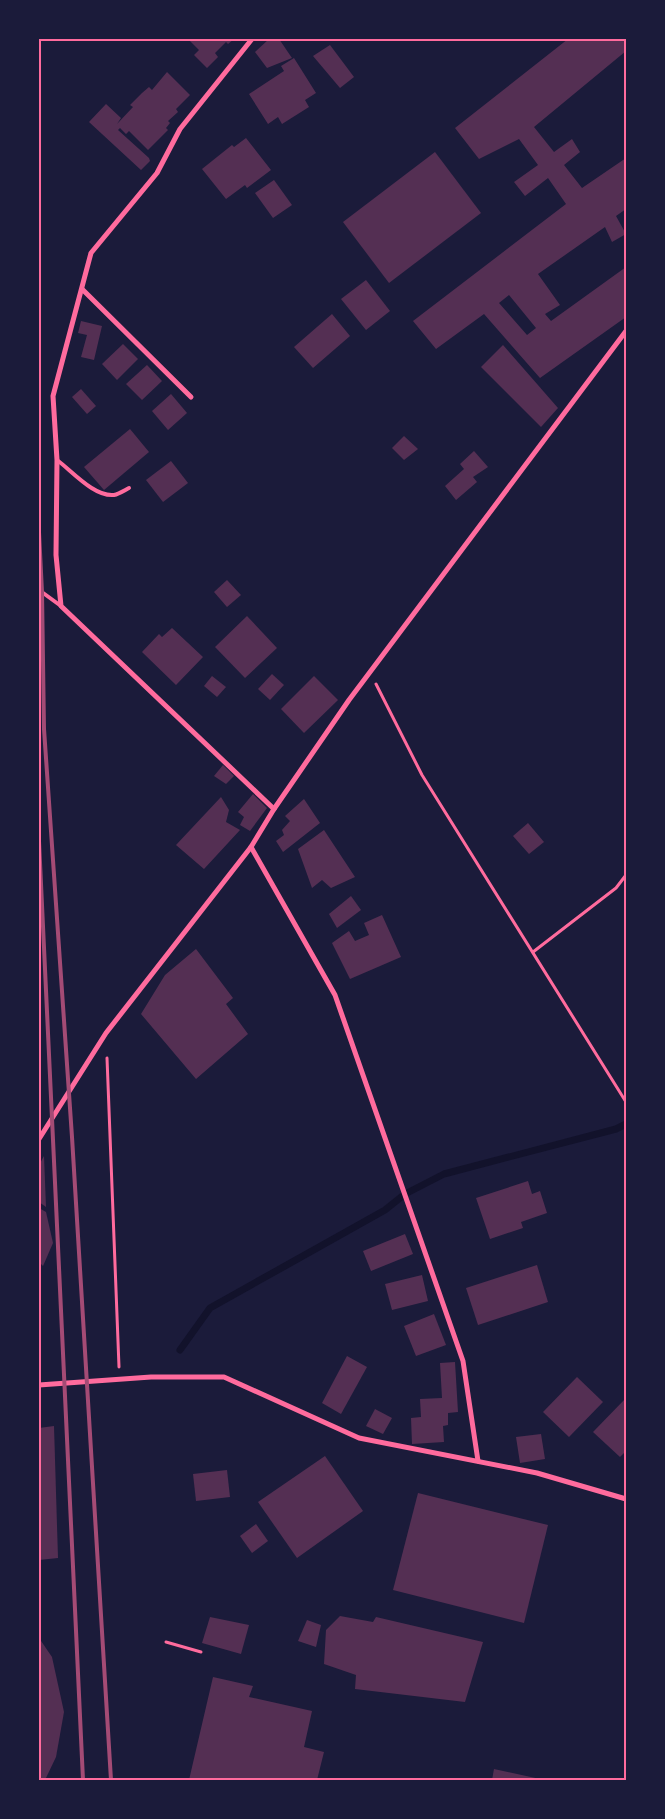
<svg xmlns="http://www.w3.org/2000/svg" width="665" height="1819" font-family="Figtree,sans-serif">
<style>
.lines{fill:none;stroke-linecap:round;stroke-linejoin:round}
.stream{stroke:#12122b;stroke-width:7}
.building{fill:#542f53;fill-rule:evenodd}
.path{stroke:#ff6b9d;stroke-width:3}
.service{stroke:#ff6b9d;stroke-width:4}
.minor{stroke:#ff6b9d;stroke-width:5}
.rail{stroke:#a44b75;stroke-width:4}
.neatline{fill:none;stroke:#ff6b9d;stroke-width:2}
</style>
<rect width="100%" height="100%" fill="#1b1b3a"/>
<g class="lines">
<!-- stream -->
<polyline class="stream" points="180,1350 210,1308 385,1210 405,1194 444,1174 616,1129 626,1124"/>
</g>
<!-- building -->
<g class="building">
<polygon points="188,39 234,39 228,44 226,42 215,53 218,57 207,68 194,55 199,50"/>
<polygon points="269,39 279,39 292,58 267,68 255,52"/>
<path d="M568,39H626V51L534,127L554,152L572,139L580,152L564,165L582,188L626,158V209L616,216L626,234L612,242L605,227L538,274L560,305L545,314L551,321L626,267V317L540,378L484,314L436,349L413,321L566,204L548,178L525,196L514,182L538,165L519,139L479,159L455,128ZM509,295L536,328L527,335L499,303Z"/>
<polygon points="330,45 354,77 340,88 313,56"/>
<polygon points="294,58 316,93 305,100 309,107 282,124 278,117 268,124 249,94 284,71 281,66"/>
<polygon points="167,72 190,95 176,109 178,112 168,121 170,123 166,128 168,130 148,150 129,131 126,134 120,128 118,130 149,158 150,161 141,170 89,122 106,104 121,118 117,124 133,107 130,105 142,93 149,87 152,90"/>
<polygon points="246,138 271,170 247,188 245,185 226,199 202,169 232,145 234,147"/>
<polygon points="435,152 481,213 389,283 343,222"/>
<polygon points="274,180 292,205 273,218 255,193"/>
<polygon points="366,280 390,311 366,330 341,299"/>
<polygon points="332,314 350,336 313,368 294,347"/>
<polygon points="81,321 102,326 94,360 81,357 87,335 78,333"/>
<polygon points="123,344 138,359 117,380 102,364"/>
<polygon points="503,345 558,408 541,427 481,367"/>
<polygon points="147,365 162,381 142,400 126,384"/>
<polygon points="81,389 96,406 87,414 72,397"/>
<polygon points="171,394 187,413 168,430 152,411"/>
<polygon points="130,429 149,452 104,490 84,467"/>
<polygon points="404,436 418,449 404,460 392,448"/>
<polygon points="474,451 488,467 473,477 477,482 456,500 445,486 464,469 460,464"/>
<polygon points="171,461 188,483 163,502 146,480"/>
<polygon points="227,580 241,595 227,607 214,592"/>
<polygon points="247,616 277,648 245,678 215,647"/>
<polygon points="172,628 203,657 176,685 142,652 159,634 162,637"/>
<polygon points="272,674 284,685 270,700 258,689"/>
<polygon points="212,676 226,687 217,697 204,686"/>
<polygon points="314,676 338,700 304,733 281,709"/>
<polygon points="223,765 234,776 226,784 214,776"/>
<polygon points="253,794 267,808 250,831 240,825 244,817 238,812"/>
<polygon points="221,797 229,810 226,822 240,830 204,869 176,845"/>
<polygon points="304,799 320,823 283,852 276,841 284,835 282,830 290,821 285,816"/>
<polygon points="528,823 544,842 529,854 513,836"/>
<polygon points="324,830 355,877 331,888 322,880 312,888 298,849"/>
<polygon points="351,896 361,910 337,928 329,914"/>
<polygon points="382,915 401,957 350,979 332,943 349,931 355,941 369,935 364,923"/>
<polygon points="196,949 233,998 226,1004 248,1034 196,1079 141,1014 165,975"/>
<polygon points="44,1156 46,1207 39,1202 39,1165"/>
<polygon points="528,1181 532,1194 540,1191 547,1213 521,1222 523,1228 490,1239 476,1198"/>
<polygon points="39,1208 46,1212 53,1243 43,1266 39,1262"/>
<polygon points="405,1234 413,1254 371,1271 363,1251"/>
<polygon points="537,1265 548,1302 478,1325 466,1288"/>
<polygon points="422,1275 428,1301 392,1310 385,1284"/>
<polygon points="434,1314 446,1345 416,1356 404,1326"/>
<polygon points="347,1356 367,1367 341,1414 322,1403"/>
<polygon points="455,1362 458,1412 448,1413 448,1425 443,1426 444,1442 412,1444 411,1418 421,1417 420,1399 442,1398 440,1363"/>
<polygon points="577,1377 603,1402 569,1437 543,1412"/>
<polygon points="626,1398 626,1451 620,1457 593,1432"/>
<polygon points="375,1409 392,1418 383,1434 366,1426"/>
<polygon points="54,1426 58,1558 39,1560 39,1428"/>
<polygon points="541,1434 545,1459 520,1463 516,1437"/>
<polygon points="325,1456 363,1511 297,1558 258,1502"/>
<polygon points="227,1470 230,1497 196,1501 193,1474"/>
<polygon points="418,1493 548,1525 524,1623 393,1590"/>
<polygon points="256,1524 268,1541 252,1553 240,1536"/>
<polygon points="340,1616 373,1622 376,1617 483,1642 465,1702 355,1689 356,1675 324,1664 326,1630"/>
<polygon points="210,1617 249,1625 241,1654 202,1643"/>
<polygon points="307,1620 321,1625 316,1647 298,1641"/>
<polygon points="39,1638 52,1657 64,1712 56,1757 45,1780 39,1780"/>
<polygon points="213,1677 253,1686 249,1697 312,1711 304,1747 324,1752 317,1780 189,1780"/>
<polygon points="494,1769 540,1779 540,1780 492,1780"/>
</g>
<g class="lines">
<!-- path -->
<g class="path">
<polyline points="376,684 422,775 626,1102"/>
<polyline points="533,952 616,888 626,875"/>
<polyline points="107,1058 119,1367"/>
<polyline points="166,1642 201,1652"/>
</g>
<!-- service -->
<g class="service">
<path d="M57,460C72,471 94,497 114,495C119,494 125,490 129,488"/>
<polyline points="39,590 61,606"/>
</g>
<!-- minor -->
<g class="minor">
<polyline points="252,39 180,129 157,173 91,253 53,396 57,460 56,555 61,606 274,809"/>
<polyline points="82,289 191,397"/>
<polyline points="251,847 335,995 463,1361 478,1461"/>
<polyline points="39,1139 106,1033 251,847 274,809 349,700 626,331"/>
<polyline points="39,1385 151,1377 224,1377 359,1438 537,1473 626,1499"/>
</g>
<!-- rail -->
<g class="rail">
<polyline points="39,532 42,592 44,729 72,1137 111,1780"/>
<polyline points="39,841 83,1780"/>
</g>
</g>
<!-- border -->
<rect width="665" height="1819" fill="none" stroke="#1b1b3a" stroke-width="80"/>
<rect x="40" y="40" width="585" height="1739" class="neatline"/>
</svg>
